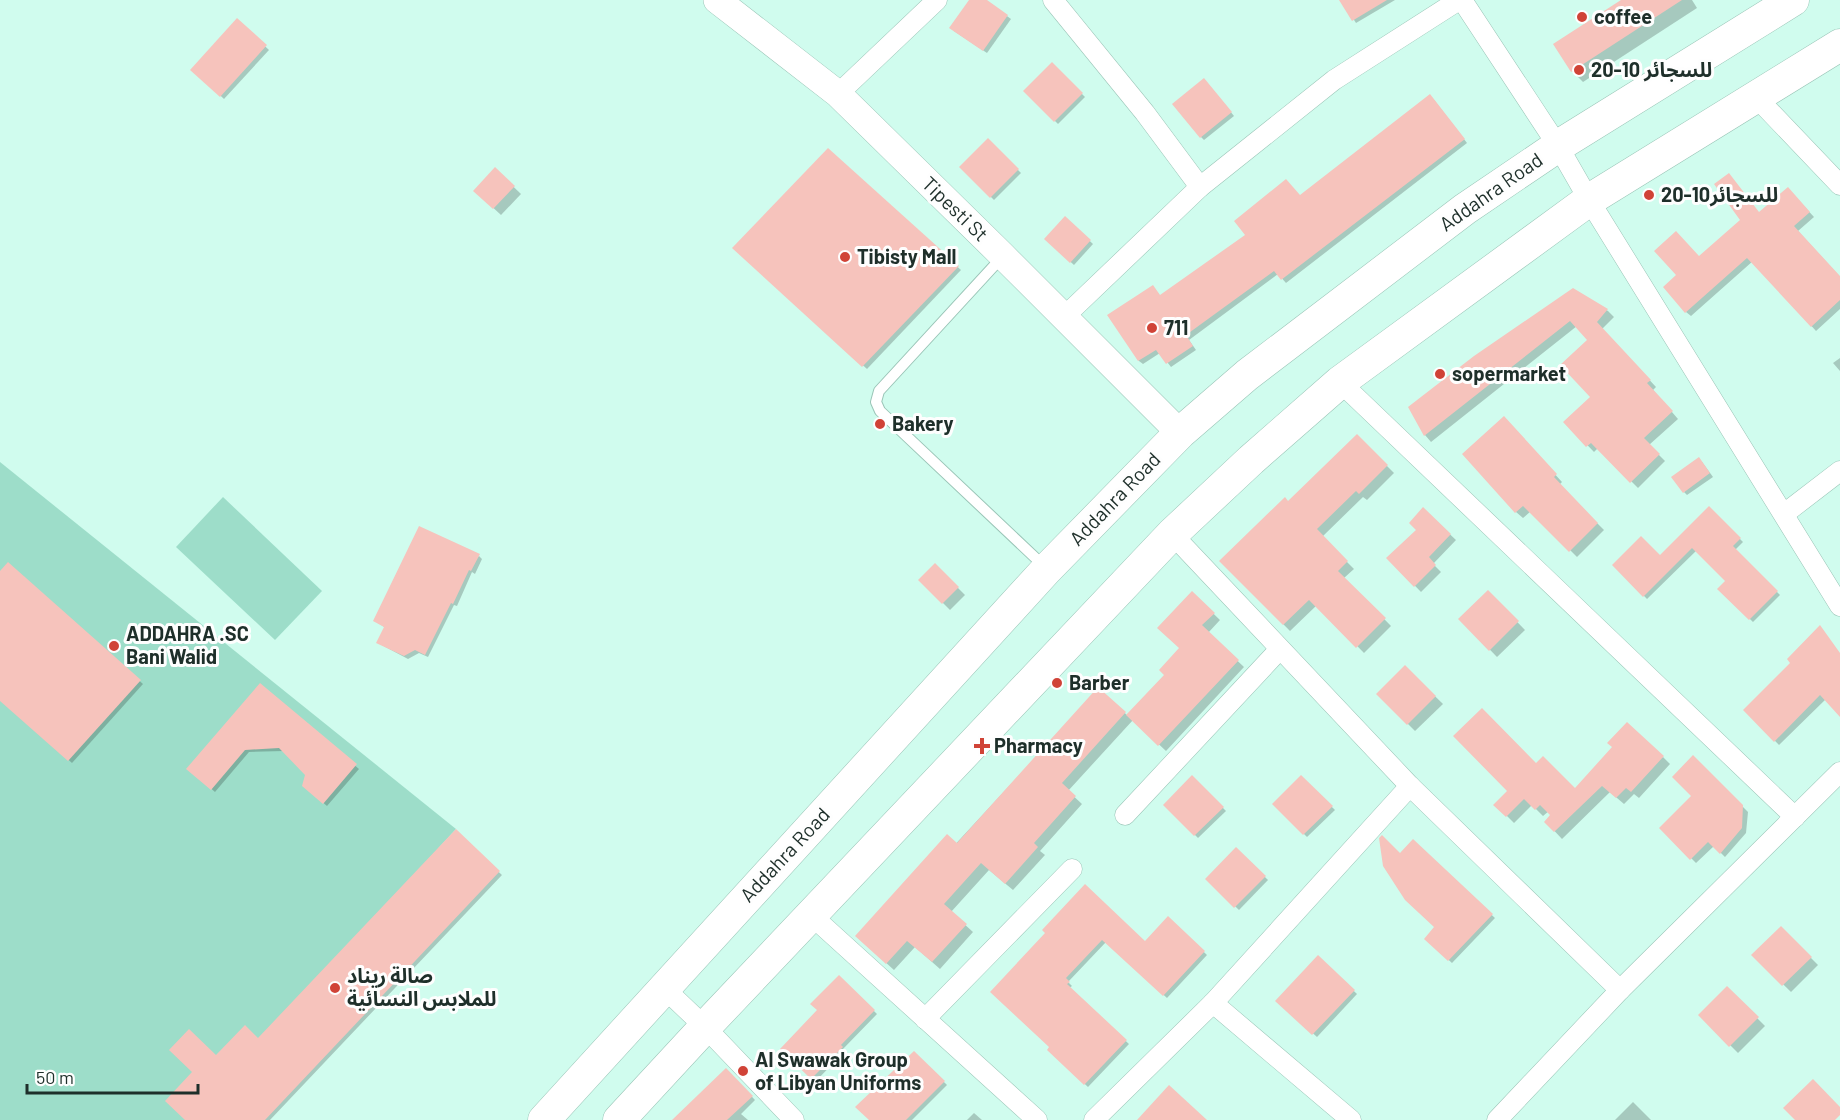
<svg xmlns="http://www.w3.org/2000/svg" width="1840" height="1120" font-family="Barlow,'Noto Sans Arabic',sans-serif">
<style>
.green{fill:#9dddc9}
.shadow{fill:#0003}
.building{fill:#f6c3bc}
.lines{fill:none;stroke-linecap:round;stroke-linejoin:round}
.lane-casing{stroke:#9ac5b7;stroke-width:12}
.street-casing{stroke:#9ac5b7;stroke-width:21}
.secondary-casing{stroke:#9ac5b7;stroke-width:28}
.primary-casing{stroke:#9ac5b7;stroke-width:33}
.lane{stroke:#fff;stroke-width:10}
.street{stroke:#fff;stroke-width:20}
.secondary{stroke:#fff;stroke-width:27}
.primary{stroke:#fff;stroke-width:32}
.poi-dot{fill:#d04337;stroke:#fefefe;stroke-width:2}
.labels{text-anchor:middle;stroke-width:6;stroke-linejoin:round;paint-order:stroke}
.poi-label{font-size:20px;font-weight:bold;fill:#1e2f2a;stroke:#fefefe;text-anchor:start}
.street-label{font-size:20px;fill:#1e2f2a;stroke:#fefefe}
</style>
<rect width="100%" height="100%" fill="#d0fcee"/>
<!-- green -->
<g class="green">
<polygon points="0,462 456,829 191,1120 0,1120"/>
<polygon points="223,497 322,591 275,640 176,547"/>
</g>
<!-- shadow -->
<g class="shadow">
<polygon points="971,0 985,0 1011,19 987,53 954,31"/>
<polygon points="1341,0 1395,0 1356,23"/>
<polygon points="1624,0 1692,0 1697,8 1583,82 1572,71"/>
<polygon points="237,20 269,50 224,99 192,69"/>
<polygon points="1052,64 1085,97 1058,124 1025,91"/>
<polygon points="1207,83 1234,116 1204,140 1201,137"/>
<polygon points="1434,100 1467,143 1286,283 1278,274 1189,340 1196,350 1171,367 1160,353 1143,364 1139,361 1110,315 1153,287 1161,297"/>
<polygon points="988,140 1021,173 994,200 961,167"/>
<polygon points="828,150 961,270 867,369 734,248"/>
<polygon points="495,169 521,194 501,215 475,191"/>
<polygon points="1792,193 1814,217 1798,231 1840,277 1840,309 1816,331 1753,261 1691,316 1686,312 1699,257 1760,213"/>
<polygon points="1065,218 1093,244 1074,265 1046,239"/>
<polygon points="1573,290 1608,311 1614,317 1602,329 1656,387 1653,390 1678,419 1649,445 1665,461 1638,488 1598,448 1594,452 1565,422 1592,398 1589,341 1577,326 1431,442 1425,435 1410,407"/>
<polygon points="1840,358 1840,371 1833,363"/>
<polygon points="1510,425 1562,482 1559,485 1604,530 1577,557 1531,511 1523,518 1516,512"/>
<polygon points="1357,436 1394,473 1367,500 1363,497 1322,537 1354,569 1344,578 1391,626 1364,653 1317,605 1290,631 1221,561 1288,503"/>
<polygon points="1702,462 1713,477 1687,495 1684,492"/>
<polygon points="1709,508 1743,542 1735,550 1780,595 1753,622 1719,589 1727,581 1697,550 1647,599 1614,565 1660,557"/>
<polygon points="1423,509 1456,540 1433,564 1441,572 1421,592 1388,558 1418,530"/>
<polygon points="479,556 482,559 475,574 472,572 457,606 454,605 428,657 419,653 408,659 378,643 386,628 375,621"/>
<polygon points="8,564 143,684 72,763 0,699 0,573"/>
<polygon points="935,565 965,595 950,610 920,580"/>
<polygon points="1488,592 1525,630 1497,657 1460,619"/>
<polygon points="1192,593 1220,620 1208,633 1244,667 1166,751 1133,720 1068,791 1082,804 1040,851 1045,855 1013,890 989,870 951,912 973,932 940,969 915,947 894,970 864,943 1099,689 1128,716 1166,675 1181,649"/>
<polygon points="1840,653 1840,714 1826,699 1779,745 1745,710"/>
<polygon points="1405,667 1443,704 1415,731 1378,694"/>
<polygon points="261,685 359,769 327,806 307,789 307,774 284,751 249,752 215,792 192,772"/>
<polygon points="1663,757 1670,764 1639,798 1634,794 1624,804 1610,792 1562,839 1546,822 1552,815 1549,811 1543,816 1532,805 1514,823 1496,805 1536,765 1575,790"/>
<polygon points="1693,757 1748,812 1746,833 1725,857 1714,846 1696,863 1661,828 1693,797"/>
<polygon points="1192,777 1226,811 1198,838 1165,805"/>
<polygon points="1301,777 1335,810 1307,837 1274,804"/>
<polygon points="456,832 502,875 270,1120 187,1120 216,1057 258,1040"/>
<polygon points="1413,842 1495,918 1452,963 1426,939 1436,927 1400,855"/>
<polygon points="1236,849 1268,880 1239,910 1207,879"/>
<polygon points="1168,918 1207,955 1167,998 1106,942 1068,982 1072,986 1069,988 1129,1044 1088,1087 1049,1050 1051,1048 1047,933 1145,943"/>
<polygon points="1781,928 1818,965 1791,992 1753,955"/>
<polygon points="1318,957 1357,994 1317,1037 1278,1001"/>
<polygon points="839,977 877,1014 843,1049 845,1051 816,1081 782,1049 819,1010"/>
<polygon points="1727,988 1765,1026 1738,1053 1700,1015"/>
<polygon points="914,1053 947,1085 912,1120 871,1120"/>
<polygon points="726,1070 755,1100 741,1114 748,1120 674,1120"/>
<polygon points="1633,1102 1651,1120 1615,1120"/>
<polygon points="974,1113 982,1120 967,1120"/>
</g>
<!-- building -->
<g class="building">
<polygon points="969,0 987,0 1008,15 983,51 949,28"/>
<polygon points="1339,0 1387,0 1352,21"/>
<polygon points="1621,0 1682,0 1571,72 1553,44"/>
<polygon points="237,18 267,45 220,97 190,70"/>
<polygon points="1052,62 1083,93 1054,122 1023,91"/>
<polygon points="1204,78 1232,112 1200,138 1172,104"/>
<polygon points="1430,94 1465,139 1281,280 1274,271 1186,335 1193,346 1166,364 1156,350 1138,361 1107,315 1153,285 1160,295 1245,235 1234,221 1286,179 1300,195"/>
<polygon points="988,138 1019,169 990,198 959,167"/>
<polygon points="828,148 959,266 862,367 732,248"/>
<polygon points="495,167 515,186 493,209 473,191"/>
<polygon points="1729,173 1759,212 1788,187 1810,212 1794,226 1840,276 1840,300 1811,327 1747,258 1685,313 1663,287 1676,275 1654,251 1676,231 1699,256 1740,220 1714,184"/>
<polygon points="1065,216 1091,240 1070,263 1044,239"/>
<polygon points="1573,288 1608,309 1597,322 1651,380 1647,383 1673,411 1644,438 1660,454 1630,483 1591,443 1586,447 1563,422 1590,397 1560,365 1587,340 1570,321 1424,436 1408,407 1474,356"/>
<polygon points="1504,416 1557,474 1554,477 1598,523 1569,552 1523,506 1515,513 1462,454"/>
<polygon points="1357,434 1388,465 1359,494 1356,491 1317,529 1348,561 1338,571 1386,618 1356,648 1309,600 1283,625 1219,561 1285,497 1288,501"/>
<polygon points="1699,457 1710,473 1683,493 1671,477"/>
<polygon points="1709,506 1741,538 1733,546 1778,591 1749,620 1717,589 1725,581 1692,548 1643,597 1612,565 1641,536 1660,555"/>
<polygon points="1423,507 1451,534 1429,557 1436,565 1414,587 1386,558 1416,530 1409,523"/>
<polygon points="419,526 480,554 471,571 469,570 453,604 451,603 425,655 415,650 404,656 376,643 384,627 373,621"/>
<polygon points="8,562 141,680 68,761 0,701 0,571"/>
<polygon points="935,563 959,587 942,604 918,580"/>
<polygon points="1488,590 1519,621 1489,651 1458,619"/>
<polygon points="1192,591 1215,613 1202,625 1239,660 1158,746 1126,715 1164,675 1159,670 1179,648 1157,628"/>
<polygon points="1820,625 1840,653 1840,717 1820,695 1774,742 1743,710 1790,663 1787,659"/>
<polygon points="1405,665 1436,696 1407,725 1376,694"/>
<polygon points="260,683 357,764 323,804 302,786 305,775 279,748 245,750 211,790 186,769"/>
<polygon points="1098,687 1126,712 1062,783 1076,796 1034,843 1038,847 1005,884 981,863 944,904 967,924 932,962 907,941 886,964 855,936 947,834 957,843"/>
<polygon points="1482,708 1536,763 1543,756 1575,788 1612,747 1607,743 1627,722 1664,756 1631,792 1626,788 1616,798 1602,786 1554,832 1544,822 1550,815 1540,805 1535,810 1524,799 1506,817 1493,805 1507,791 1453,736"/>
<polygon points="1693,755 1743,805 1742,828 1720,854 1708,842 1690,860 1659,828 1691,796 1672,777"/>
<polygon points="1192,775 1224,807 1194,836 1163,805"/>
<polygon points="1301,775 1333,806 1303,835 1272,804"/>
<polygon points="456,829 500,871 265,1120 185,1120 165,1101 192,1072 169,1050 189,1029 216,1055 245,1025 258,1038"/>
<polygon points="1382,835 1400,853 1413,839 1493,914 1448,961 1424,939 1434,927 1405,900 1383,866 1379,838"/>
<polygon points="1236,847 1266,876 1234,908 1205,879"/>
<polygon points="1085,884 1145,941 1168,916 1205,951 1163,996 1102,940 1066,978 1070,982 1067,984 1127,1040 1084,1085 1047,1050 1049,1047 990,992 1045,933 1042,930"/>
<polygon points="1781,926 1812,957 1782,986 1751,955"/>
<polygon points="1318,955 1355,990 1312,1035 1275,1001"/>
<polygon points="839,975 875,1010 841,1045 843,1047 811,1079 780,1049 817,1010 810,1004"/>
<polygon points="1727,986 1759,1017 1729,1047 1698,1015"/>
<polygon points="914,1051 945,1081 906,1120 869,1120 855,1107"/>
<polygon points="726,1068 753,1096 727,1120 672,1120"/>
<polygon points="1813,1079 1840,1107 1840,1115 1835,1120 1795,1120 1783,1108"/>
<polygon points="1169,1085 1207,1120 1137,1120"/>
</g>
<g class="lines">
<defs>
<polyline id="lane" points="1003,256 879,391 876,402 880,411 1044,566"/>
<g id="street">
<polyline points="1053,0 1145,113 1200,187"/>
<polyline points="1462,0 1558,146 1589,200 1840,606"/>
<polyline points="838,94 937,0"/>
<polyline points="1756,97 1840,185"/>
<polyline points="1064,317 1200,187 1334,80 1459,0"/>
<polyline points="1340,382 1795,817"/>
<polyline points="1784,514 1840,471"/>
<polyline points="1172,534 1410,786 1620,990"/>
<polyline points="1125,815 1279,650"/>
<polyline points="811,915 1037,1120"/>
<polyline points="664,988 705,1027 794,1120"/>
<polyline points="1213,1003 1351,1120"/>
<polyline points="925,1019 1072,869"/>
<polyline points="1094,1120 1213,1003 1410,786"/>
<polyline points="1497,1120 1620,990 1840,772"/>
</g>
<polyline id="secondary" points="717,0 838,94 1003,256 1180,433"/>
<g id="primary">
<polyline points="544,1120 1047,569 1180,433 1247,375 1465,209 1558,146 1793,0"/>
<polyline points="619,1120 705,1027 1172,534 1251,460 1340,382 1589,200 1840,45"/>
</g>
</defs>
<!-- lane casing -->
<use href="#lane" class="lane-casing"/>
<!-- street casing -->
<use href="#street" class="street-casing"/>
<!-- secondary casing -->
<use href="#secondary" class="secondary-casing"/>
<!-- primary casing -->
<use href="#primary" class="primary-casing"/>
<!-- lane -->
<use href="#lane" class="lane"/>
<!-- street -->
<use href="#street" class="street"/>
<!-- secondary -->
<use href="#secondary" class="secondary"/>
<!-- primary -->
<use href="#primary" class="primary"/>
</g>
<!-- markers -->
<g class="poi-dot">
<circle cx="1582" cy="17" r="6"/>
<circle cx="1579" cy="70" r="6"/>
<circle cx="1649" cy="195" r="6"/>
<circle cx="845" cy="257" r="6"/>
<circle cx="1152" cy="328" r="6"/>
<circle cx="1440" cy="374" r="6"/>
<circle cx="880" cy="424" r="6"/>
<circle cx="114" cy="646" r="6"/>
<circle cx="1057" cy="683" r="6"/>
<path d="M979 737h6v6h6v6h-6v6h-6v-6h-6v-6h6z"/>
<circle cx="335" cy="988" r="6"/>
<circle cx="743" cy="1071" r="6"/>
</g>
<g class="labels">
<!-- poi labels -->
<g class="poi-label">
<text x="1594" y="24">coffee</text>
<text x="1591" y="77">20-10 للسجائر</text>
<text x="1661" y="202">20-10للسجائر</text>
<text x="857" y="264">Tibisty Mall</text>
<text x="1164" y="335">711</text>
<text x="1452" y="381">sopermarket</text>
<text x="892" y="431">Bakery</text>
<text x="126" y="641">ADDAHRA .SC<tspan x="126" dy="23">Bani Walid</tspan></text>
<text x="1069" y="690">Barber</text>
<text x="994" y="753">Pharmacy</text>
<text x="347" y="983">صالة ريناد<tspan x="347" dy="23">للملابس النسائية</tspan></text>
<text x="755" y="1067">Al Swawak Group<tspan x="755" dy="23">of Libyan Uniforms</tspan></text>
</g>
<!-- street labels -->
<g class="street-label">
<text transform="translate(1491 192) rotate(-35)" y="7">Addahra Road</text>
<text transform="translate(955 209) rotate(44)" y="7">Tipesti St</text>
<text transform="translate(1115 499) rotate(-46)" y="7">Addahra Road</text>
<text transform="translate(785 855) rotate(-47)" y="7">Addahra Road</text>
</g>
</g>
<!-- scale -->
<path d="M27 1084v9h171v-9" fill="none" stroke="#1e2f2a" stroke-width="3"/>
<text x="36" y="1084" font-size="18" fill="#1e2f2a" stroke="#fefefe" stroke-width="4.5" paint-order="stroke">50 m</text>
</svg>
